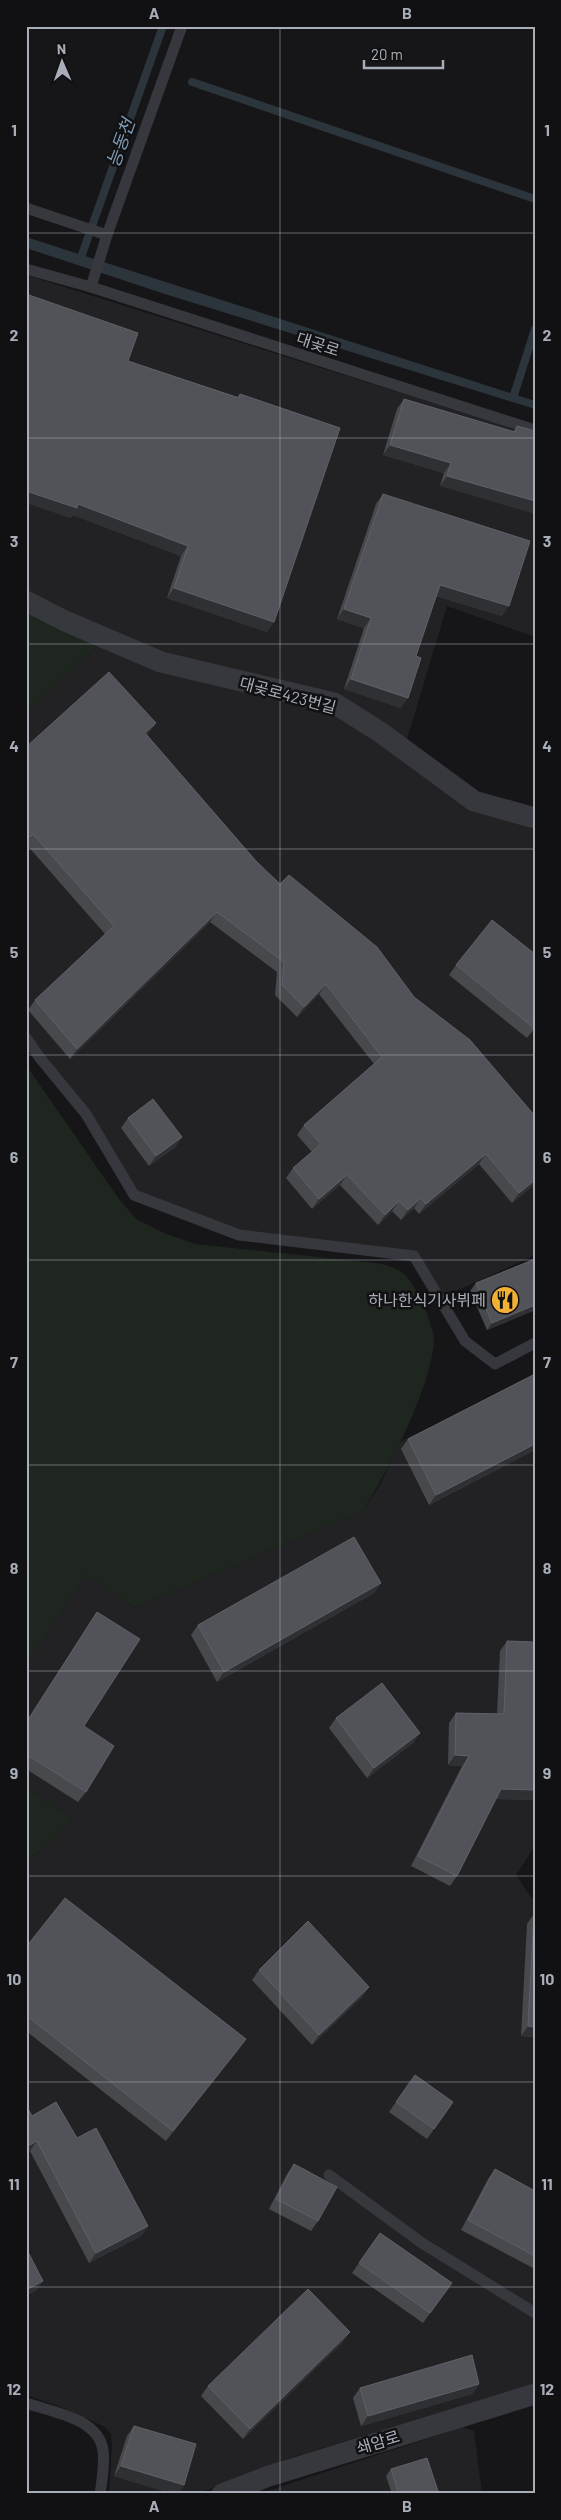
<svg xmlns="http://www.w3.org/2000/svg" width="561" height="2520" font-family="Barlow,'Noto Sans KR',sans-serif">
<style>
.built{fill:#222225}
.green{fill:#1e261f}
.water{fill:#2c353c}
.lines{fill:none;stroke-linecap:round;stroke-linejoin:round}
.stream{stroke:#2c353c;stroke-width:8}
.lane{stroke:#37383d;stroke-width:11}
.street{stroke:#37383d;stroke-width:21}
.wall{fill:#47494d}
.shaded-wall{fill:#2f3033}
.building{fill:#525359;stroke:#5f6168}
.grid{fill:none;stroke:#a8adb8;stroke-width:1;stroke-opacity:0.55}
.labels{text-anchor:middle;stroke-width:5;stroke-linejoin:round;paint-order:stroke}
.street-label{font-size:16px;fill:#a8adb8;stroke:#111113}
.poi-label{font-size:16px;fill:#a8adb8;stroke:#111113;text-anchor:end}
.water-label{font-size:18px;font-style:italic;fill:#7f9bb3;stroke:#111113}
.neatline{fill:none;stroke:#a8adb8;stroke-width:2}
.grid-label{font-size:16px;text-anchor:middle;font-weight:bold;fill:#a8adb8}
</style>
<rect width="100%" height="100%" fill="#161618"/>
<!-- built -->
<g class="built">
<polygon points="26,275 535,435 535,637 447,606 404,749 474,801 535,818 535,1255 439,1299 414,1256 239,1235 134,1195 86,1114 26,1038 26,714 105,639 26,601"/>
<polygon points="535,1375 535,1846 516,1875 532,1899 535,1899 535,2384 290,2458 197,2494 109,2494 112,2446 111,2434 105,2427 61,2407 26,2395 26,1861 50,1844 72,1818 26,1787 26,1664 86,1574 135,1608 363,1511 380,1485 400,1442"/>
<polygon points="463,2427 474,2431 482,2494 258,2494"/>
</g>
<!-- green -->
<g class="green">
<polygon points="26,601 105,639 26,714"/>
<path d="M26,1065L119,1199L136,1219L164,1233L195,1244L383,1264C390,1267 398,1269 404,1274C414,1281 434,1326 434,1339C433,1383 388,1472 363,1511L135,1608L86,1575L26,1664Z"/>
<polygon points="26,1787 72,1818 50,1844 27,1860"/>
</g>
<!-- water -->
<polygon class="water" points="26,237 535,401 535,409 168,295 26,248"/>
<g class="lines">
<!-- stream -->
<g class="stream">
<polyline points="192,82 535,199"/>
<polyline points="80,260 163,26"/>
<polyline points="513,398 535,329"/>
</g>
<!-- lane -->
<g class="lane">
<polyline points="26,208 107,235 91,287"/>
<polyline points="107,235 182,26"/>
<polyline points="26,269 91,287 535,430"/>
<polyline points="26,1038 40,1058 86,1114 134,1195 239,1235 414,1256 465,1341 495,1364 535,1343"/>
<polyline points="329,2175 422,2243 535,2313"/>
<path d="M26,2403C52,2412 98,2418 103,2450C105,2464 102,2480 100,2494"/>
</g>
<!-- street -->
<g class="street">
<polyline points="26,601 65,621 161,662 334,703 380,732 474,801 535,818"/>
<polyline points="222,2494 269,2476 535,2394"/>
</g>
</g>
<!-- wall -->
<g class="wall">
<polygon points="128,361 237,397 240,394 274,622 267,632 167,598 181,556 73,515 70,518"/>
<polygon points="404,399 513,432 517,426 535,431 440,486 444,473 383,455 397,409"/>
<polygon points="383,494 502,616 436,596 416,656 401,708 344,689 364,628 337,619 376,504"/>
<polygon points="156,723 147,735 535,1184 512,1203 479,1164 419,1214 414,1208 401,1220 392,1211 378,1225 340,1185 312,1209 286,1178 293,1168 312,1152 297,1135 304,1125 374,1064 319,994 297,1017 275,995 277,972 210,922 70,1059 28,1010 35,1000 105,934 26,844 26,747"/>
<polygon points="456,965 535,1028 527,1038 449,975"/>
<polygon points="128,1118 182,1137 175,1147 149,1166 121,1128"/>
<polygon points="535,1259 535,1310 487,1330 470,1291 476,1283"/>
<polygon points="535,1374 535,1450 429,1505 401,1449 408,1439"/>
<polygon points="381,1583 374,1593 217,1682 191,1635 198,1625"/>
<polygon points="97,1612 84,1726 86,1792 78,1802 26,1769 26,1722"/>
<polygon points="507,1641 535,1800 496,1799 457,1876 450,1886 411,1866 462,1766 448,1765 449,1723 456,1713 497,1714 500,1651"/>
<polygon points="336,1718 420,1733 413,1743 367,1778 329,1728"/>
<polygon points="534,1914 535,1914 535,2037 521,2036 527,1924"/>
<polygon points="26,1947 246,2039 239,2049 166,2141 26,2031"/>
<polygon points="259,1970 369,1987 362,1997 312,2045 252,1980"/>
<polygon points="415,2075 453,2102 427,2139 389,2112"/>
<polygon points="26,2105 32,2116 77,2138 148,2226 141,2236 89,2263 30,2151 26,2153"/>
<polygon points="294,2164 318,2221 311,2231 269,2209 287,2174"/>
<polygon points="495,2169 535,2191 535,2269 461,2230 488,2179"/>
<polygon points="380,2233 452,2283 423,2323 352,2273"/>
<polygon points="343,2342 243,2439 201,2396 208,2386"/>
<polygon points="479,2384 472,2394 361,2426 353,2398 360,2388"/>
<polygon points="134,2426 184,2485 178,2494 174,2494 114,2476 127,2436"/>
<polygon points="391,2469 439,2494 392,2494 386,2476"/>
</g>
<!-- shaded-wall -->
<g class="shaded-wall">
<polygon points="390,445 451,463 444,473 383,455"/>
<polygon points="447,476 535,501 535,514 440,486"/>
<polygon points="26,491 78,504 188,546 181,556 73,515 70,518 26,503"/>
<polygon points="440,585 509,606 502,616 433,595"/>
<polygon points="174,588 274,622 267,632 167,598"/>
<polygon points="344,609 371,618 364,628 337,619"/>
<polygon points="351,679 408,698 401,708 344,689"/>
<polygon points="156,723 149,733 138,743 145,733"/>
<polygon points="33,834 26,844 26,841"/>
<polygon points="217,912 210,922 70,1059 77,1049"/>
<polygon points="326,984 319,994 297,1017 304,1007"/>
<polygon points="182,1137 175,1147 149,1166 156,1156"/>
<polygon points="486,1154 479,1164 419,1214 426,1204"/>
<polygon points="347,1175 340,1185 312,1209 319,1199"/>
<polygon points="535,1180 535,1184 512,1203 519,1193"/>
<polygon points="421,1198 414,1208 401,1220 408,1210"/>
<polygon points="399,1201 392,1211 378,1225 385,1215"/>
<polygon points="535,1305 535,1310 487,1330 492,1323"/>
<polygon points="535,1444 535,1450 429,1505 436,1495"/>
<polygon points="381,1583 374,1593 217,1682 224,1672"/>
<polygon points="420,1733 413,1743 367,1778 374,1768"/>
<polygon points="455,1755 469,1756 462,1766 448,1765"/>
<polygon points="501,1789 535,1790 535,1800 494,1799"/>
<polygon points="369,1987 362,1997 312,2045 319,2035"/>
<polygon points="528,2026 535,2027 535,2037 521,2036"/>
<polygon points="246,2039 239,2049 166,2141 173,2131"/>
<polygon points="37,2141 30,2151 26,2153 26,2147"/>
<polygon points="148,2226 141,2236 89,2263 96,2253"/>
<polygon points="43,2281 36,2291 26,2296 26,2290"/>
<polygon points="350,2332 343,2342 243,2439 250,2429"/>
<polygon points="479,2384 472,2394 361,2426 368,2416"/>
<polygon points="121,2466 184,2485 178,2494 174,2494 114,2476"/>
</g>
<!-- building -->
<g class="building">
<polygon points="26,294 138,333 128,361 239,398 240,394 340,428 274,622 174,588 188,546 78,504 77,508 26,491"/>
<polygon points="404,399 515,432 517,426 535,431 535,501 447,476 451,463 390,445"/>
<polygon points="383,494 530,541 509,606 440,585 416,656 421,658 408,698 351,679 371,618 344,609"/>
<polygon points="109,672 156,723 145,733 256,861 280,884 289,875 377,947 414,997 470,1040 535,1116 535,1180 519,1193 486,1154 426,1204 421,1198 408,1210 399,1201 385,1215 347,1175 319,1199 293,1168 321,1144 304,1125 382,1057 326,984 304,1007 282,985 284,962 217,912 77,1049 35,1000 114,926 33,834 26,841 26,747"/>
<polygon points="492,920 535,954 534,1028 456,965"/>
<polygon points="153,1099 182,1137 156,1156 128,1118"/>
<polygon points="535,1259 535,1305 492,1323 476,1283"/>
<polygon points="535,1374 535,1444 436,1495 408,1439"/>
<polygon points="354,1537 381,1583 224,1672 198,1625"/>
<polygon points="97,1612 140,1639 84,1726 114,1746 86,1792 26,1754 26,1723"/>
<polygon points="507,1641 535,1642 535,1790 501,1789 457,1876 418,1856 469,1756 455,1755 456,1713 504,1714"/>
<polygon points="382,1683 420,1733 374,1768 336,1718"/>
<polygon points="65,1898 246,2039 173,2131 26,2015 26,1947"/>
<polygon points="534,1914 535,1914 535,2027 528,2026"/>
<polygon points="308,1921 369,1987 319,2035 259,1970"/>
<polygon points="415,2075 453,2102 434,2129 396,2102"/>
<polygon points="56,2102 77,2138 96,2128 148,2226 96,2253 37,2141 26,2147 26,2105 32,2116"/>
<polygon points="294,2164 337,2187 318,2221 276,2199"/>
<polygon points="495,2169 535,2191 535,2256 468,2220"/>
<polygon points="380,2233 452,2283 430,2313 359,2263"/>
<polygon points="26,2248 43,2281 26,2290"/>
<polygon points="308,2289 350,2332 250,2429 208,2386"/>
<polygon points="472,2355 479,2384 368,2416 360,2388"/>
<polygon points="134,2426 196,2444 184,2485 121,2466"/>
<polygon points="427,2458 439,2494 399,2494 391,2469"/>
</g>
<!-- grid -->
<path class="grid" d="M280,26V2494M26,233H535M26,438H535M26,644H535M26,849H535M26,1055H535M26,1260H535M26,1465H535M26,1671H535M26,1876H535M26,2082H535M26,2287H535"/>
<!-- icons -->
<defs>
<symbol id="restaurant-disc" viewBox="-11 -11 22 22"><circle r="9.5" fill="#f2b134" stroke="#111113"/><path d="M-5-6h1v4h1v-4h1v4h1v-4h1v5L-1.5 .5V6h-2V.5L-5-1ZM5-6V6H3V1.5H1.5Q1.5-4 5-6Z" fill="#111"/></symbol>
</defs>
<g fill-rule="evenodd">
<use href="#restaurant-disc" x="489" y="1284" width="32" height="32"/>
</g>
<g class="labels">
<!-- street labels -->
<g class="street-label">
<text transform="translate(318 344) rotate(18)" y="6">대곶로</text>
<text transform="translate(288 695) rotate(15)" y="6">대곶로423번길</text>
<text transform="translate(378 2442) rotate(-17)" y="6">쇄암로</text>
</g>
<!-- poi labels -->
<g class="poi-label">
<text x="486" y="1306">하나한식기사뷔페</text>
</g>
<!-- water labels -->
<g class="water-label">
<text transform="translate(121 143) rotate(-70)" y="6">능동천</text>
</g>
</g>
<!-- border -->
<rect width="561" height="2520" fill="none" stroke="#111113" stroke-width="55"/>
<!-- north arrow -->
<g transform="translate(62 62) rotate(358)" stroke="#111113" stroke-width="4" paint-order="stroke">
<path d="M0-4L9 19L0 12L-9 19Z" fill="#a8adb8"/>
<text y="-8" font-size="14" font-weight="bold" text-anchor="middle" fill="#a8adb8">N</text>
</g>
<!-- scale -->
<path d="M364 60v8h79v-8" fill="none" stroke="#a8adb8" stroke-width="2.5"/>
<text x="371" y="60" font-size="15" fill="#a8adb8" stroke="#111113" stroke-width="4" paint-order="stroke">20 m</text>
<rect x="28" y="28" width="506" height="2464" class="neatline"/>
<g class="grid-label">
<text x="154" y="19">A</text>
<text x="407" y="19">B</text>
<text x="14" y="136">1</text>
<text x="547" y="136">1</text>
<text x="14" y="341">2</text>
<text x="547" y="341">2</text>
<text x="14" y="547">3</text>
<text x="547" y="547">3</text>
<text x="14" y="752">4</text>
<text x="547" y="752">4</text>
<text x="14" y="958">5</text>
<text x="547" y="958">5</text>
<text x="14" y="1163">6</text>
<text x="547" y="1163">6</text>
<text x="14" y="1368">7</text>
<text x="547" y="1368">7</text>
<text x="14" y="1574">8</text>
<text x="547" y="1574">8</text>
<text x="14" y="1779">9</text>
<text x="547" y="1779">9</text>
<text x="14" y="1985">10</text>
<text x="547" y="1985">10</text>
<text x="14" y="2190">11</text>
<text x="547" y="2190">11</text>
<text x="14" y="2395">12</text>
<text x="547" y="2395">12</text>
<text x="154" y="2512">A</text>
<text x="407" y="2512">B</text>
</g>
</svg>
